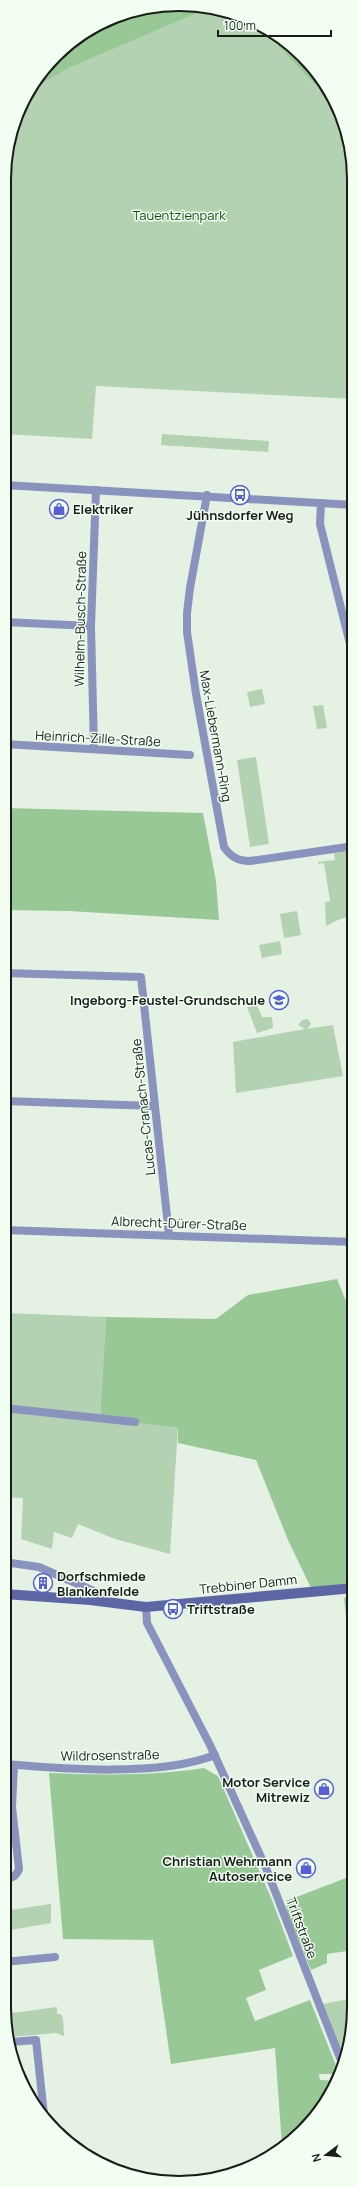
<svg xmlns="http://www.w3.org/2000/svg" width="358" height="2187" font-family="Manrope,sans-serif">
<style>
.green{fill:#b2d2b1}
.forest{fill:#98c896}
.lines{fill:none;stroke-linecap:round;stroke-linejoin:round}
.minor{stroke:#8a92be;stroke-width:8}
.secondary{stroke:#5c66a5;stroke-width:10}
.labels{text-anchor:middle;stroke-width:3;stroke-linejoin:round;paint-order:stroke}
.park-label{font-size:13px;fill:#0b5212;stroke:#f1fef1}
.poi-label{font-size:13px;font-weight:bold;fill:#181d18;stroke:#f1fef1;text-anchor:start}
.street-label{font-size:13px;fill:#181d18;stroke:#f1fef1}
.rim{fill:none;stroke:#181d18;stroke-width:2}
</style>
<rect width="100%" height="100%" fill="#e4f1e3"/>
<!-- green -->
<g class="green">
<polygon points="207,9 221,12 267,34 314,84 324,85 336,102 354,167 354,399 96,386 92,439 4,434 4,167 22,101 31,90 69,68"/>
<polygon points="162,434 269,441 268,452 161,445"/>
<polygon points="262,689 265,704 250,707 247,692"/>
<polygon points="323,705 327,728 317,729 313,706"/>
<polygon points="256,757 269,844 250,847 237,760"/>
<polygon points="354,850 354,916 340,919 326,926 325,902 330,901 324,863 318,864 318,862 335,860 334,853"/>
<polygon points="297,911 301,935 284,938 280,914"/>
<polygon points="280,941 282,954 262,958 259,945"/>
<polygon points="257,1005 262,1017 272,1017 273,1028 257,1033 247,1007"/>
<polygon points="308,1019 311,1024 307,1029 333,1025 343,1076 236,1093 233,1042 305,1029 298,1025 302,1020"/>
<polygon points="4,1313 106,1317 100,1418 178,1428 170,1554 115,1539 78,1524 72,1538 54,1532 52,1549 21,1539 23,1498 4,1497"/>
<polygon points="51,1904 51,1923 4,1931 4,1911"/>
<polygon points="354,1998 354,2020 343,2058 323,2004"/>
<polygon points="57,2007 57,2014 61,2014 63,2018 64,2036 56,2033 10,2037 5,2014"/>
</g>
<!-- forest -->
<g class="forest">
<polygon points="191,4 207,9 69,68 31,90 64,47 123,13"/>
<polygon points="221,12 256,22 303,55 324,85 314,84 267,34"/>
<polygon points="4,808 203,813 216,881 219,920 69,911 4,910"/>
<polygon points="337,1279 354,1321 354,1583 311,1588 288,1540 256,1460 178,1443 178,1428 100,1418 106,1317 216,1319 248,1295"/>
<polygon points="349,1596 354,1596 354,1687 344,1598"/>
<path d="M204,1768L218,1776L272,1900L293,1956L259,1970L266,1990L246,1998L255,2021L310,2000L337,2068L333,2074H319L320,2080L336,2081V2086L295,2139L282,2146L275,2048L171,2064L153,1940L63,1939L49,1773C101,1775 152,1776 204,1768Z"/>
<polygon points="354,1875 354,1950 327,1954 327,1963 311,1970 287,1913 286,1901"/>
</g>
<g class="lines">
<!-- minor -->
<g class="minor">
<polyline points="4,485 354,505"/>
<path d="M207,495L190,588L187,613V632L196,694L224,847C231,857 238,861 250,861L354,846"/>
<polyline points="321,503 320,524 354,660"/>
<polyline points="4,622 91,626"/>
<polyline points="4,744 190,755"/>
<polyline points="94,748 91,626 96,490"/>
<polyline points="4,973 141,977 169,1235"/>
<polyline points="4,1101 155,1106"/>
<polyline points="4,1230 354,1242"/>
<polyline points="4,1408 135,1422"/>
<polyline points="4,1562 39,1567 103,1595 106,1602"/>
<polyline points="146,1607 147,1623 210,1745 266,1868 342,2063"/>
<path d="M4,1764C64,1769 159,1777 215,1755"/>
<path d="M4,1879C12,1878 16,1877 19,1869L12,1807L14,1765"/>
<polyline points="4,1962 55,1957"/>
<polyline points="11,2042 36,2040 44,2115"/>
</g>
<!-- secondary -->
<polyline class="secondary" points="4,1594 90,1600 146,1607 354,1588"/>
</g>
<!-- icons -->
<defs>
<symbol id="bus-ring" viewBox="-11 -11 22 22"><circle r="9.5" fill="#f1fef1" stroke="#575fd6" stroke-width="1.5"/><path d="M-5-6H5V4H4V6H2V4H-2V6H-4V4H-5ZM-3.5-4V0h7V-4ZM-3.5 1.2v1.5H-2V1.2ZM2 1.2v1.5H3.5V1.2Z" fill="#575fd6"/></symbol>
<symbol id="shop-ring" viewBox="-11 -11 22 22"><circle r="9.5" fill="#f1fef1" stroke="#575fd6" stroke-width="1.5"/><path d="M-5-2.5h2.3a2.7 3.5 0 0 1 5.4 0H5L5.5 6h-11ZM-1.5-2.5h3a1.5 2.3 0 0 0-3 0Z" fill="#575fd6"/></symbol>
<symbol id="school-ring" viewBox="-11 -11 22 22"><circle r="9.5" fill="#f1fef1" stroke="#575fd6" stroke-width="1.5"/><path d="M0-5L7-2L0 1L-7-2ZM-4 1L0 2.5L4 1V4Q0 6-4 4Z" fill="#575fd6"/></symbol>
<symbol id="building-ring" viewBox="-11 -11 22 22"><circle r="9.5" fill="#f1fef1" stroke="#575fd6" stroke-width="1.5"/><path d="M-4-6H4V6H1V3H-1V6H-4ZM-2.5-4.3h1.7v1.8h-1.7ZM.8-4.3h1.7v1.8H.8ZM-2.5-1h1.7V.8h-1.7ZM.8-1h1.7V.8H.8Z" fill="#575fd6"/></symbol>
</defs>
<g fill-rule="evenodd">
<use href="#bus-ring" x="229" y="484" width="22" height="22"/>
<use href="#shop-ring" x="48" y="498" width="22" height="22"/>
<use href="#school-ring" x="268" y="989" width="22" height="22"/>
<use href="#building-ring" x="32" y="1572" width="22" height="22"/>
<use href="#bus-ring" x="162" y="1598" width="22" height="22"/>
<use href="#shop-ring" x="313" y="1778" width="22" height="22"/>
<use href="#shop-ring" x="295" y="1857" width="22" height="22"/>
</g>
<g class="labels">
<!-- park labels -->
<g class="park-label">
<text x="179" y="220">Tauentzienpark</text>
</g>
<!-- poi labels -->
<g class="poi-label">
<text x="73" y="514">Elektriker</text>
<text x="240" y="520" text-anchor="middle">Jühnsdorfer Weg</text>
<text x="265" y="1005" text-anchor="end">Ingeborg-Feustel-Grundschule</text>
<text x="57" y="1581">Dorfschmiede<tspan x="57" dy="15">Blankenfelde</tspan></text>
<text x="187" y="1614">Triftstraße</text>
<text x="310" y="1787" text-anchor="end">Motor Service<tspan x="310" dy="15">Mitrewiz</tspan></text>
<text x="292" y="1866" text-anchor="end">Christian Wehrmann<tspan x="292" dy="15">Autoservcice</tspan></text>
</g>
<!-- street labels -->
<g class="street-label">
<text transform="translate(80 619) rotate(-89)" y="5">Wilhelm-Busch-Straße</text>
<text transform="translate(216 736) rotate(80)" y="5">Max-Liebermann-Ring</text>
<text transform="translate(98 738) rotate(3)" y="5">Heinrich-Zille-Straße</text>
<text transform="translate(143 1107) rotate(-96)" y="5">Lucas-Cranach-Straße</text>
<text transform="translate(179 1223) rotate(2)" y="5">Albrecht-Dürer-Straße</text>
<text transform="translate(248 1584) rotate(-6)" y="5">Trebbiner Damm</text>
<text transform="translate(110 1755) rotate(-1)" y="5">Wildrosenstraße</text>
<text transform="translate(302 1928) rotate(69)" y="5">Triftstraße</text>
</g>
</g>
<!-- crop -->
<path d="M0 0H358V2187H0ZM179 11H179A168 168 0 0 1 347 179V2008A168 168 0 0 1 179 2176H179A168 168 0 0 1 11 2008V179A168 168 0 0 1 179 11Z" fill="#f1fef1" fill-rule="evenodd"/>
<path class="rim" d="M179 11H179A168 168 0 0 1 347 179V2008A168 168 0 0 1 179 2176H179A168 168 0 0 1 11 2008V179A168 168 0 0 1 179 11Z"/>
<!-- north arrow -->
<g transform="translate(326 2155) rotate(254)" stroke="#f1fef1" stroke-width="3" paint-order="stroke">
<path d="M0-3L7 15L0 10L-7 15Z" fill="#181d18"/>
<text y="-6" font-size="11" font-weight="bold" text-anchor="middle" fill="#181d18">N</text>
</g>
<!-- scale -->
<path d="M218 30v6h113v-6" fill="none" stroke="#181d18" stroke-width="2"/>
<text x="224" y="30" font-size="12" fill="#181d18" stroke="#f1fef1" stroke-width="3" paint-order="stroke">100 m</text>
</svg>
